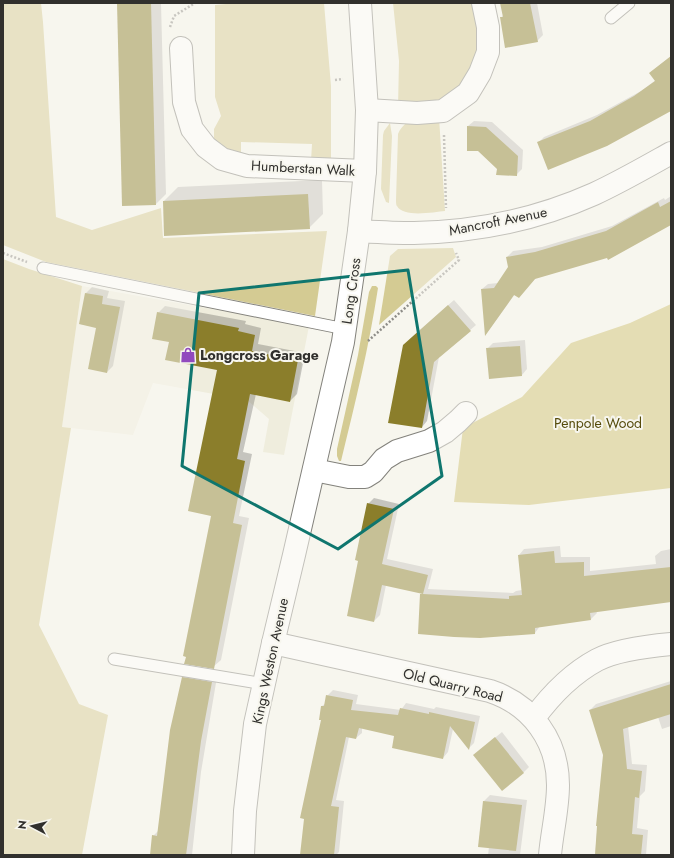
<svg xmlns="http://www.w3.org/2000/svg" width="674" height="858" font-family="Jost,sans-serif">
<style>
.built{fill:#efeddd}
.green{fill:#d4cb93}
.forest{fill:#ccbf6e}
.shadow{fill:#0003}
.building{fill:#8b7e2b}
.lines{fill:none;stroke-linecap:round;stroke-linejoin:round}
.lane-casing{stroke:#83827c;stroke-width:13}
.street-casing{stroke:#83827c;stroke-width:24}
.secondary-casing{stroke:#83827c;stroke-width:24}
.path{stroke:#8e8d88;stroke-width:2.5;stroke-dasharray:2 2;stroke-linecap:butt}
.lane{stroke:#fff;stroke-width:11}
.street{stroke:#fff;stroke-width:22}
.secondary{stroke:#fff;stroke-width:22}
.marked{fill:none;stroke:#0f766e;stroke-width:3;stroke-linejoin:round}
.labels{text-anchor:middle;stroke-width:4;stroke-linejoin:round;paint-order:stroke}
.street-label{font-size:14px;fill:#31302d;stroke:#f7f6ee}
.poi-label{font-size:14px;font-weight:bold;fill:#31302d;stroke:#f7f6ee;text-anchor:start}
.park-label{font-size:14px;fill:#554b0b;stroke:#f7f6ee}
</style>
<rect width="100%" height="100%" fill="#f7f6ee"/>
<!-- built -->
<polygon class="built" points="82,286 309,326 284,455 263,452 269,419 247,400 153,383 133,435 62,427"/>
<!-- green -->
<g class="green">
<polygon points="3,3 41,3 43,22 56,217 92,230 161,208 163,238 327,231 315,316 46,262 3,245"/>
<polygon points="237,3 324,3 331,86 331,162 311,161 312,144 241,142 241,158 232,156 214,140 214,129 221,116 215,97 215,5"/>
<polygon points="393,3 475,3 481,37 472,75 443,102 398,107 399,61"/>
<path d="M439,117L445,211C434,212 403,218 397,206C396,206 396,200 396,200L398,134C406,116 421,119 439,117Z"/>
<polygon points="390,123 392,136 389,203 386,202 381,189 383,135 384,131"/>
<polygon points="453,248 456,257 379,325 390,256 398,249"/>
<polygon points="3,259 29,269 82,286 62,427 71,428 39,625 79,704 108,715 82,855 3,855"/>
<path d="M372,286H376L378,288C369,347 355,404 341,461H339L337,456V449L358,355L369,292Z"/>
</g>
<!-- forest -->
<polygon class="forest" points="671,304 671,488 529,505 454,502 463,428 522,397 571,343 630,323"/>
<!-- shadow -->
<g class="shadow">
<polygon points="118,3 161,3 166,194 156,204"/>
<polygon points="501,3 537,3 543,35 537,41 501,18 503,15"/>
<polygon points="671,56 671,111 669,112 668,111 538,143 544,137 597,115 641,91 656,80 650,73"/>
<polygon points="474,121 492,122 523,150 522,169 516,175 498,168 468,126"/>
<polygon points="322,180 323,214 309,228 164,201 178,187"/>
<polygon points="671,196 671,224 607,257 536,278 519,297 515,294 486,334 482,289 488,284 498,283 509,268 507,257 513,251 542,247 612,226 664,198 665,200"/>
<polygon points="92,287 109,291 107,298 125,301 113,366 107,372 97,327 80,324 86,293"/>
<polygon points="454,300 476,325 439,357 427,421 422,427 410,339"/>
<polygon points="165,306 246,321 245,324 261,328 258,344 305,353 297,394 290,401 256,394 243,452 252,454 239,516 249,518 221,660 213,667 212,516 218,370 170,342 158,313"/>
<polygon points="525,340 527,369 522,375 487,349 493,343"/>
<polygon points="374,498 399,504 387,559 433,569 428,589 513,593 516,591 522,590 519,555 524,549 560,546 561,557 590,557 590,571 656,564 655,556 661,551 671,549 671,595 596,611 597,613 591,619 540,626 535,633 421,594 422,593 386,585 380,615 374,621 368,504"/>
<polygon points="188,672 217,677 201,772 192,855 151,855 153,836 159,830 183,678"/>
<polygon points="671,681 671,726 662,729 658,717 628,726 632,764 647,765 645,791 640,796 637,828 648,830 646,855 595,855 604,754 590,710 596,704"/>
<polygon points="333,690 358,695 356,704 401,710 406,703 434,709 436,707 480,716 474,743 469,748 453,729 448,752 443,758 395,735 362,728 362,733 356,738 349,737 336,800 344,801 339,852 336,855 307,855 322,720 322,706 326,703 327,696"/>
<polygon points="502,732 529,767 523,773 474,755"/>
<polygon points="490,795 527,800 520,855 488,855 489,847 479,846 484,801"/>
</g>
<!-- building -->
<g class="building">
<polygon points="117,3 151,3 156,205 122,206"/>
<polygon points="500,3 530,3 538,42 505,48 500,17 503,17"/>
<polygon points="671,56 671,111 607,146 548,170 537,142 590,121 634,96 655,81 649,73"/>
<polygon points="467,126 486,127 518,156 517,176 496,175 497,169 478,151 467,151"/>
<polygon points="308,194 310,229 164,236 163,201"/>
<polygon points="671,201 671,225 608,260 607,258 535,279 519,298 514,295 485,336 481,289 494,288 508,267 506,257 535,252 606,231 658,202 660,207"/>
<polygon points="85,293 103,296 102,304 120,307 107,373 88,369 96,328 79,324"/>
<polygon points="448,305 471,331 434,362 422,428 388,423 403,345"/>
<polygon points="157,312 239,328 238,331 255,335 252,351 298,360 290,402 250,394 237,459 245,461 233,523 242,525 214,669 184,664 186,657 183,656 211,516 188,511 217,370 165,360 169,342 152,339"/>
<polygon points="520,346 522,376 489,379 486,348"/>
<polygon points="367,503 394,509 382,564 428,575 423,594 509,599 509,596 522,595 518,555 554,551 555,563 584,562 584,576 671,567 671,602 590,613 591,620 535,628 535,634 480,638 454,637 418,634 420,594 423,594 382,585 374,622 347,616 358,561 355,560"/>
<polygon points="182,677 212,682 201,741 186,855 150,855 152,835 157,836 170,730"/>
<polygon points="671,684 671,714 623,729 627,769 642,771 639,798 635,797 632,834 643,835 641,855 595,855 597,826 596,826 603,755 589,710"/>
<polygon points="326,695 353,700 351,710 398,715 400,708 429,714 429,712 475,722 469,750 450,726 443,759 392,748 394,736 359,728 356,739 346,737 331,806 339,807 334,855 300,855 304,819 300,818 321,720 319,720 321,706 324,706"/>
<polygon points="495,737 524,773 502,791 473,755"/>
<polygon points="483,801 522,805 516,851 478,847"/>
</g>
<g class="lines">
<defs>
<g id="lane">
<polyline points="611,18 629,3"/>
<polyline points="43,268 345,329"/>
<polyline points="114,659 264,684"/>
</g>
<g id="street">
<polyline points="181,48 184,102 192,129 206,147 222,159 247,166 365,171"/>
<polyline points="367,110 417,113 443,111 468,93 480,73 488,52 488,27 483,3"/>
<path d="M359,231C378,232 396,233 414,233C475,232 538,219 594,194C620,182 646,167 671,153"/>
<polyline points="314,470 349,477 365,477 373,472 384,459 397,451 429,441 445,432 458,421 466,413"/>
<path d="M273,643L490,691C532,705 558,741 558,785C558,809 552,832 550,855"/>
<path d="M534,718C551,695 571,674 597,660C616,650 649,646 671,644"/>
</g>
<polyline id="secondary" points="243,855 245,811 255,724 273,643 294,555 343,342 359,231 365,171 367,110 360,3"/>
</defs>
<!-- lane casing -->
<use href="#lane" class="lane-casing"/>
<!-- street casing -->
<use href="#street" class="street-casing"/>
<!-- secondary casing -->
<use href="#secondary" class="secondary-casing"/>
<!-- path -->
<g class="path">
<polyline points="170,27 174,16 195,3"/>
<polyline points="335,80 343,79"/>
<polyline points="444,135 446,208"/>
<polyline points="3,253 27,262"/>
<polyline points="368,341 459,260 456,253"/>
</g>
<!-- lane -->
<use href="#lane" class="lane"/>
<!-- street -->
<use href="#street" class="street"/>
<!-- secondary -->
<use href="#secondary" class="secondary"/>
</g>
<!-- marked area -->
<path d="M0 0H674V858H0ZM408,270L442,476L338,549L182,466L199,293Z" fill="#f7f6ee" fill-opacity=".55" fill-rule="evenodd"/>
<path class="marked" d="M408,270L442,476L338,549L182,466L199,293Z"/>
<!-- icons -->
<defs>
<symbol id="shop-bare" viewBox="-9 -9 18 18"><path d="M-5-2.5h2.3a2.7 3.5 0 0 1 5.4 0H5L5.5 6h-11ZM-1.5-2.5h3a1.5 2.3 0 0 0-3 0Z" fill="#914abe" stroke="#f7f6ee" stroke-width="2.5" paint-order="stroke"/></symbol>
</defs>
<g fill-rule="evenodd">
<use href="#shop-bare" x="177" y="344" width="22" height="22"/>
</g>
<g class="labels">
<!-- street labels -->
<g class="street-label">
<text transform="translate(303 168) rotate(3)" y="5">Humberstan Walk</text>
<text transform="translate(498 221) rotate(-11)" y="5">Mancroft Avenue</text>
<text transform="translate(351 291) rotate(-82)" y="5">Long Cross</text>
<text transform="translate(270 661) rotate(-78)" y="5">Kings Weston Avenue</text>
<text transform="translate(453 685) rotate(14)" y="5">Old Quarry Road</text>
</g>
<!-- poi labels -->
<g class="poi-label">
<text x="200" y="360">Longcross Garage</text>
</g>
<!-- park labels -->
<g class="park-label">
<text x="598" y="428">Penpole Wood</text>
</g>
</g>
<!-- border -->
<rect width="674" height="858" fill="none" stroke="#31302d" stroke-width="8"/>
<!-- north arrow -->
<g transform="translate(32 826) rotate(277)" stroke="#f7f6ee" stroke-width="3" paint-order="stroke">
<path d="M0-3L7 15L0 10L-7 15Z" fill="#31302d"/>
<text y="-6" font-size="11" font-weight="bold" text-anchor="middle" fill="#31302d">N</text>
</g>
</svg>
